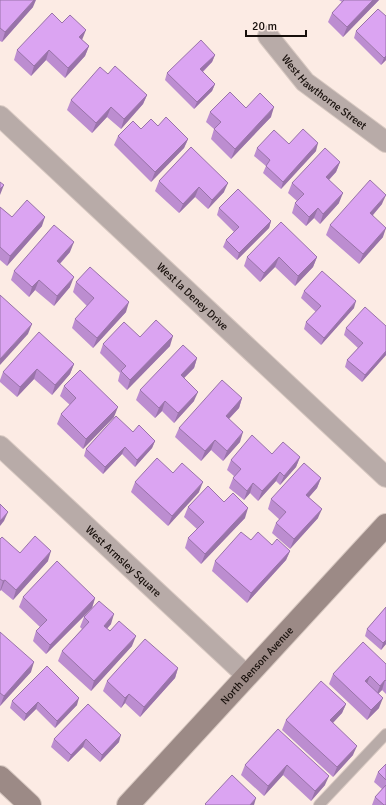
<svg xmlns="http://www.w3.org/2000/svg" width="386" height="805" font-family="Signika,sans-serif">
<style>
.lines{fill:none;stroke-linecap:round;stroke-linejoin:round}
.lane-casing{stroke:#d7c8c1;stroke-width:12}
.street-casing{stroke:#d7c8c1;stroke-width:22}
.secondary-casing{stroke:#d7c8c1;stroke-width:24}
.lane{stroke:#b8aba8;stroke-width:10}
.street{stroke:#b8aba8;stroke-width:20}
.secondary{stroke:#9c8a86;stroke-width:22}
.wall{fill:#bc8dd0}
.shaded-wall{fill:#9973a9}
.building{fill:#dba4f2;stroke:#9973a9}
.labels{text-anchor:middle;stroke-width:3;stroke-linejoin:round;paint-order:stroke}
.street-label{font-size:11px;fill:#170f0b;stroke:#fcebe4}
</style>
<rect width="100%" height="100%" fill="#fcebe4"/>
<g class="lines">
<defs>
<polyline id="lane" points="319,805 386,734"/>
<g id="street">
<path id="s1" d="M268,36L305,82L386,142"/>
<path id="s2" d="M0,116L386,477"/>
<path id="s3" d="M0,446L247,676"/>
</g>
<g id="secondary">
<polyline points="0,777 30,805"/>
<path id="s4" d="M128,805L386,525"/>
</g>
</defs>
<!-- lane casing -->
<use href="#lane" class="lane-casing"/>
<!-- street casing -->
<use href="#street" class="street-casing"/>
<!-- secondary casing -->
<use href="#secondary" class="secondary-casing"/>
<!-- lane -->
<use href="#lane" class="lane"/>
<!-- street -->
<use href="#street" class="street"/>
<!-- secondary -->
<use href="#secondary" class="secondary"/>
</g>
<!-- wall -->
<g class="wall">
<polygon points="0,0 33,7 2,42 0,41"/>
<polygon points="339,0 379,0 343,37 328,22 332,13 342,2"/>
<polygon points="356,31 386,60 381,65 354,38"/>
<polygon points="82,40 89,46 85,56 65,78 46,60 31,76 14,60 17,50"/>
<polygon points="215,55 212,62 203,72 215,84 212,91 194,109 165,80 167,73"/>
<polygon points="108,74 147,95 143,104 121,129 107,117 92,133 67,110 71,100"/>
<polygon points="246,108 271,117 231,159 211,139 214,129 206,122 210,112"/>
<polygon points="158,126 188,139 184,148 151,182 114,145 118,136 141,129"/>
<polygon points="289,144 316,151 281,189 263,173 266,166 254,156 257,148"/>
<polygon points="191,147 224,192 208,209 195,197 179,213 155,191 159,181"/>
<polygon points="340,162 336,172 329,180 339,203 320,224 314,218 306,226 292,213 295,203 297,201 288,193 292,183"/>
<polygon points="382,204 373,215 383,237 359,264 326,235 330,225"/>
<polygon points="0,207 12,217 42,226 7,266 0,260"/>
<polygon points="219,208 271,221 269,228 237,260 223,247 226,240 234,232 217,215"/>
<polygon points="70,252 60,264 70,287 54,306 35,290 29,297 11,280 14,271"/>
<polygon points="247,257 317,257 313,267 295,286 275,267 260,282 244,266"/>
<polygon points="76,282 126,312 93,348 72,328 75,319 87,306 73,292"/>
<polygon points="304,291 354,308 321,345 304,329 306,322 316,312 301,298"/>
<polygon points="386,326 386,355 362,382 345,367 347,360 358,348 344,335 346,328"/>
<polygon points="140,337 170,346 127,390 118,381 120,373 100,353 103,344"/>
<polygon points="197,358 194,368 184,378 194,401 174,423 162,411 155,418 136,400 140,390"/>
<polygon points="74,364 70,374 52,395 34,379 17,397 0,382 0,380 3,372"/>
<polygon points="64,386 114,417 83,449 57,424 61,414 70,405 60,396"/>
<polygon points="242,398 239,408 229,419 240,442 223,461 211,450 201,461 175,437 179,428"/>
<polygon points="133,432 155,441 152,448 135,467 122,454 103,474 84,456 86,449"/>
<polygon points="272,454 300,457 296,467 280,485 276,481 258,501 250,493 244,500 229,488 233,478 234,476 227,470 231,460"/>
<polygon points="173,473 199,492 168,526 131,492 135,482"/>
<polygon points="321,478 317,488 309,497 318,518 290,549 272,533 276,523 280,520 268,509 271,499"/>
<polygon points="188,507 245,518 201,564 185,548 188,538 197,529 184,517"/>
<polygon points="0,539 20,553 48,561 13,600 1,590 0,591"/>
<polygon points="272,545 290,551 286,560 247,603 212,571 215,561"/>
<polygon points="23,597 95,598 92,608 46,654 33,641 36,631 40,627 19,607"/>
<polygon points="386,607 386,644 381,650 365,636 367,629"/>
<polygon points="84,617 111,624 107,629 110,631 132,646 91,691 58,661 62,651 82,629 80,627"/>
<polygon points="0,632 31,672 0,706"/>
<polygon points="386,664 386,694 382,690 378,694 379,708 367,720 329,684 333,674"/>
<polygon points="178,668 175,678 140,717 125,703 121,708 103,691 107,681"/>
<polygon points="12,701 77,705 55,728 36,709 24,721 10,708"/>
<polygon points="88,704 119,742 100,762 83,747 68,762 51,747 54,739"/>
<polygon points="346,704 342,713 333,723 353,755 333,777 282,730 286,720"/>
<polygon points="278,729 325,785 311,801 283,775 264,796 241,775 245,765"/>
<polygon points="386,764 386,805 372,805 375,797 382,789 374,782 378,772"/>
</g>
<!-- shaded-wall -->
<g class="shaded-wall">
<polygon points="34,0 36,0 33,7 2,42 5,32"/>
<polygon points="373,0 379,0 343,37 347,27"/>
<polygon points="86,30 82,40 75,47 79,37"/>
<polygon points="89,46 85,56 65,78 68,68"/>
<polygon points="49,50 46,60 31,76 34,66"/>
<polygon points="215,55 212,62 198,76 200,69"/>
<polygon points="386,56 386,60 381,65 384,58"/>
<polygon points="215,84 212,91 194,109 197,102"/>
<polygon points="147,95 143,104 121,129 124,119"/>
<polygon points="111,107 107,117 92,133 96,123"/>
<polygon points="274,107 271,117 231,159 235,149"/>
<polygon points="188,139 184,148 151,182 155,172"/>
<polygon points="318,143 316,151 281,189 283,182"/>
<polygon points="340,162 336,172 322,187 326,177"/>
<polygon points="228,183 224,192 208,209 212,200"/>
<polygon points="4,185 0,195 0,189"/>
<polygon points="199,187 195,197 179,213 183,204"/>
<polygon points="343,193 339,203 320,224 323,214"/>
<polygon points="386,195 382,204 366,223 370,213"/>
<polygon points="318,208 314,218 306,226 309,217"/>
<polygon points="45,217 42,226 7,266 10,256"/>
<polygon points="271,221 269,228 237,260 239,253"/>
<polygon points="386,228 383,237 359,264 363,254"/>
<polygon points="74,242 70,252 53,271 57,261"/>
<polygon points="279,257 275,267 260,282 264,273"/>
<polygon points="317,257 313,267 295,286 298,276"/>
<polygon points="74,277 70,287 54,306 57,296"/>
<polygon points="39,280 35,290 29,297 32,287"/>
<polygon points="356,301 354,308 321,345 324,338"/>
<polygon points="129,302 126,312 93,348 97,338"/>
<polygon points="32,324 28,334 0,365 0,359"/>
<polygon points="173,336 170,346 127,390 130,380"/>
<polygon points="386,351 386,355 362,382 365,375"/>
<polygon points="197,358 194,368 177,385 181,375"/>
<polygon points="74,364 70,374 52,395 55,385"/>
<polygon points="37,369 34,379 17,397 20,387"/>
<polygon points="198,392 194,401 174,423 178,413"/>
<polygon points="242,398 239,408 222,426 226,416"/>
<polygon points="165,401 162,411 155,418 159,408"/>
<polygon points="118,407 114,417 83,449 86,439"/>
<polygon points="243,432 240,442 223,461 227,451"/>
<polygon points="215,440 211,450 201,461 205,451"/>
<polygon points="155,441 152,448 135,467 137,460"/>
<polygon points="125,447 122,454 103,474 105,467"/>
<polygon points="300,457 296,467 280,485 284,476"/>
<polygon points="280,472 276,481 258,501 262,491"/>
<polygon points="321,478 317,488 303,504 306,495"/>
<polygon points="203,482 199,492 168,526 172,516"/>
<polygon points="253,483 250,493 244,500 247,491"/>
<polygon points="248,508 245,518 201,564 205,554"/>
<polygon points="322,509 318,518 290,549 294,539"/>
<polygon points="8,512 4,521 0,526 0,521"/>
<polygon points="51,551 48,561 13,600 16,590"/>
<polygon points="290,551 286,560 247,603 251,593"/>
<polygon points="5,580 1,590 0,591 3,581"/>
<polygon points="95,598 92,608 46,654 50,645"/>
<polygon points="114,614 111,624 100,636 104,626"/>
<polygon points="136,636 132,646 91,691 94,681"/>
<polygon points="386,640 386,644 381,650 383,643"/>
<polygon points="34,662 31,672 0,706 4,696"/>
<polygon points="178,668 175,678 140,717 144,707"/>
<polygon points="370,676 366,686 365,681"/>
<polygon points="385,680 382,690 376,696 380,686"/>
<polygon points="129,694 125,703 121,708 125,698"/>
<polygon points="79,698 77,705 55,728 57,721"/>
<polygon points="383,698 379,708 367,720 371,710"/>
<polygon points="38,702 36,709 24,721 26,714"/>
<polygon points="346,704 342,713 326,730 330,720"/>
<polygon points="121,735 119,742 100,762 102,755"/>
<polygon points="86,739 83,747 68,762 71,755"/>
<polygon points="357,746 353,755 333,777 337,767"/>
<polygon points="287,765 283,775 264,796 268,786"/>
<polygon points="329,776 325,785 311,801 315,791"/>
<polygon points="256,798 254,805 250,805"/>
</g>
<!-- building -->
<g class="building">
<polygon points="0,0 34,0 5,32 0,28"/>
<polygon points="344,0 373,0 347,27 332,13"/>
<polygon points="378,9 386,16 386,56 384,58 356,31"/>
<polygon points="52,13 62,23 70,15 86,30 79,37 89,46 68,68 49,50 34,66 17,50"/>
<polygon points="201,40 215,55 200,69 215,84 197,102 167,73"/>
<polygon points="115,66 147,95 124,119 111,107 96,123 71,100 100,67 108,74"/>
<polygon points="230,92 246,108 260,93 274,107 235,149 214,129 221,122 210,112"/>
<polygon points="166,117 188,139 155,172 118,136 133,121 141,129 151,119 158,126"/>
<polygon points="303,129 318,143 283,182 266,166 270,160 257,148 274,130 289,144"/>
<polygon points="191,147 228,183 212,200 199,187 183,204 159,181"/>
<polygon points="325,148 340,162 326,177 343,193 323,214 318,208 309,217 295,203 304,194 292,183"/>
<polygon points="370,180 386,195 370,213 386,228 363,254 330,225"/>
<polygon points="0,182 4,185 0,189"/>
<polygon points="238,189 271,221 239,253 226,240 239,227 219,208"/>
<polygon points="27,200 45,217 10,256 0,247 0,207 12,217"/>
<polygon points="281,222 317,257 298,276 279,257 264,273 247,257"/>
<polygon points="54,225 74,242 57,261 74,277 57,296 39,280 32,287 14,271"/>
<polygon points="90,267 129,302 97,338 75,319 94,298 76,282"/>
<polygon points="322,271 356,301 324,338 306,322 321,306 304,291"/>
<polygon points="0,295 32,324 0,359"/>
<polygon points="365,307 386,326 386,351 365,375 347,360 363,343 346,328"/>
<polygon points="156,320 173,336 130,380 121,371 126,366 103,344 124,322 140,337"/>
<polygon points="39,332 74,364 55,385 37,369 20,387 3,372"/>
<polygon points="183,345 197,358 181,375 198,392 178,413 165,401 159,408 140,390"/>
<polygon points="80,370 118,407 86,439 61,414 76,398 64,386"/>
<polygon points="222,380 242,398 226,416 243,432 227,451 215,440 205,451 179,428"/>
<polygon points="116,416 133,432 139,425 155,441 137,460 125,447 105,467 86,449"/>
<polygon points="252,435 272,454 283,442 300,457 284,476 280,472 262,491 253,483 247,491 233,478 241,469 231,460"/>
<polygon points="157,458 173,473 182,463 203,482 172,516 135,482"/>
<polygon points="304,463 321,478 306,495 322,509 294,539 276,523 286,512 271,499"/>
<polygon points="208,486 224,502 233,493 248,508 205,554 188,538 204,522 188,507"/>
<polygon points="0,504 8,512 0,521"/>
<polygon points="241,532 251,540 258,532 272,545 277,539 290,551 251,593 215,561"/>
<polygon points="35,536 51,551 16,590 5,580 3,581 0,579 0,539 2,537 20,553"/>
<polygon points="57,561 95,598 50,645 36,631 47,620 23,597"/>
<polygon points="99,601 114,614 104,626 110,631 119,621 136,636 94,681 62,651 89,622 84,617"/>
<polygon points="386,607 386,640 383,643 367,629"/>
<polygon points="0,632 34,662 4,696 0,693"/>
<polygon points="145,639 178,668 144,707 129,694 125,698 107,681"/>
<polygon points="363,642 386,664 386,681 385,680 380,686 370,676 365,681 383,698 371,710 333,674"/>
<polygon points="47,666 79,698 57,721 38,702 26,714 12,701"/>
<polygon points="321,681 346,704 330,720 357,746 337,767 286,720"/>
<polygon points="88,704 121,735 102,755 86,739 71,755 54,739"/>
<polygon points="278,729 329,776 315,791 287,765 268,786 245,765"/>
<polygon points="386,764 386,780 378,772"/>
<polygon points="232,775 256,798 250,805 206,805 205,804"/>
<polygon points="386,785 386,805 384,805 375,797"/>
</g>
<g class="labels">
<!-- street labels -->
<g class="street-label">
<text dy="4" stroke="none"><textPath href="#s1" startOffset="80">West Hawthorne Street</textPath></text>
<text dy="4" stroke="none"><textPath href="#s2" startOffset="264">West la Deney Drive</textPath></text>
<text dy="4" stroke="none"><textPath href="#s3" startOffset="169">West Armsley Square</textPath></text>
<text dy="4" stroke="none"><textPath href="#s4" startOffset="190">North Benson Avenue</textPath></text>
</g>
</g>
<!-- scale -->
<path d="M246 30v6h60v-6" fill="none" stroke="#170f0b" stroke-width="2"/>
<text x="252" y="30" font-size="12" fill="#170f0b" stroke="#fcebe4" stroke-width="3" paint-order="stroke">20 m</text>
</svg>
